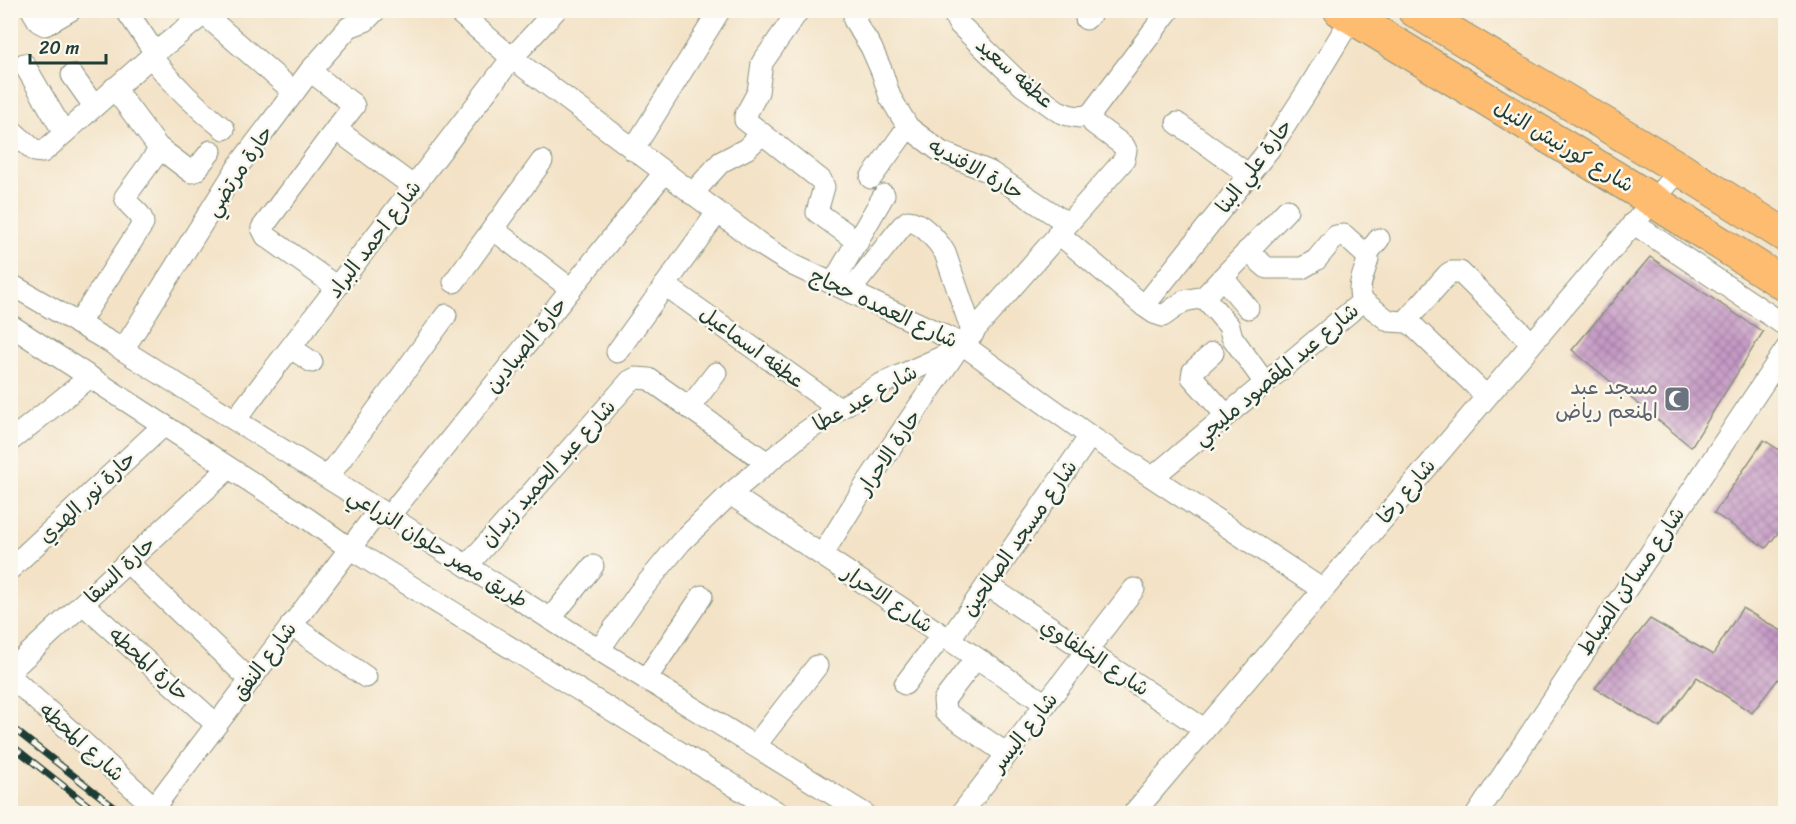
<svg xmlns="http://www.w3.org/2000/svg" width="1796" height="824" font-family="Sriracha,'Playpen Sans Arabic',sans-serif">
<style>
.building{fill:url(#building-cross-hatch)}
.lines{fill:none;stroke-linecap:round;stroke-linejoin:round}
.street-casing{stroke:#89907d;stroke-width:23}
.highway-casing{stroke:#89907d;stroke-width:35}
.street{stroke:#fff;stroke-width:21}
.highway{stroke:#fdbc70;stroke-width:33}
.rail-casing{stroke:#1f3d34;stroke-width:7}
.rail{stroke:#fbf7ec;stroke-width:4.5;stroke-dasharray:14;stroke-linecap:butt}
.labels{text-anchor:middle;stroke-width:5;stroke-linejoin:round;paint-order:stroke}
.street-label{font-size:21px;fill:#1f3d34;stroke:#fbf7ec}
.worship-label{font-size:21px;fill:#5b616d;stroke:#fbf7ec;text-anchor:end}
</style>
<defs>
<pattern id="building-cross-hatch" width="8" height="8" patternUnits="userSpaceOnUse" patternTransform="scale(1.5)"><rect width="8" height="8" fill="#c599c5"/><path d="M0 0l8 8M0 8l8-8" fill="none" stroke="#9f7ea1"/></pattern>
</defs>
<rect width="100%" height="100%" fill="#fbf7ec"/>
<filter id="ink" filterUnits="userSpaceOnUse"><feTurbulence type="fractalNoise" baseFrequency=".0167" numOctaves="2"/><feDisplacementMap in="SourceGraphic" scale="12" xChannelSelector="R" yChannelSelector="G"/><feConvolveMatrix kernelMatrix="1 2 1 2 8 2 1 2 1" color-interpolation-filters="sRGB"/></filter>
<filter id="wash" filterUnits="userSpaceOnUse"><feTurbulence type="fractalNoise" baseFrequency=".008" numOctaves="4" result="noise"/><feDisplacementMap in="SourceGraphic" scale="24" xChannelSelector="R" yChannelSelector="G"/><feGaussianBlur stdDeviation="1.35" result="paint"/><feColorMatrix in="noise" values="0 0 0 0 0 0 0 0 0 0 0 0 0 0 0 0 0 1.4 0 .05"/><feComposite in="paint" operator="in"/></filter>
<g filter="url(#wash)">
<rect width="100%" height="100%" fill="#f3e2c6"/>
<g id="blocks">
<!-- building -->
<g class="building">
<polygon points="1650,257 1763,332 1691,447 1572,350"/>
<polygon points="1764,440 1785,454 1785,524 1766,548 1714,513"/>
<polygon points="1742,608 1785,633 1785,670 1752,713 1697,677 1660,728 1595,688 1650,619 1713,655"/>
</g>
</g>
</g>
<g filter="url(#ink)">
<use href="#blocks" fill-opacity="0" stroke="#89907d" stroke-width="1.5"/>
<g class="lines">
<defs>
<g id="street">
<polyline points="32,10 39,22 45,25 71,10"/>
<polyline points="126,10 155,53"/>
<polyline points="456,10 512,58 763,246 793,265 962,344 1090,436 1323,590"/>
<polyline points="799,10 762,63 758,92 745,116 745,120 821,180 824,187 817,212 858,242"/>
<polyline points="860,10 855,15 854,20 871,47 882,72 890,97 908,127 941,152 990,172 1067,223"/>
<polyline points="957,10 955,16 958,23 1023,86 1058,111 1068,115 1079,117 1090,115"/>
<polyline points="204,14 294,92"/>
<polyline points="1086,19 1094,10"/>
<path d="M151,57C173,84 196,107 224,129"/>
<polyline points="24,64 64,133"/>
<polyline points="310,71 353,104 354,106 339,125 341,133 414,187"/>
<polyline points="72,75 94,106"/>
<polyline points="114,88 158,147 191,172 195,171 211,151"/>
<polyline points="1177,123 1249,175"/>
<polyline points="10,129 35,151 43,152 155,53 209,10"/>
<polyline points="633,150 720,10"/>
<polyline points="871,178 908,127"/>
<polyline points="692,194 721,162 746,149 762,134"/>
<polyline points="1633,223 1786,326"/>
<polyline points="493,229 571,289"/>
<polyline points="1058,233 1144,306 1154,313 1163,316 1184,301 1204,297 1287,210"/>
<path d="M1247,251L1267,268H1302L1316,260L1336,236L1344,235L1366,255L1368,259C1365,272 1355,289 1363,301"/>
<polyline points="1366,255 1379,239"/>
<polyline points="1223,278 1248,308"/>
<polyline points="454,282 542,161"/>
<polyline points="833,283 884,195"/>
<polyline points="10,284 110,342 379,510 599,650 865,814"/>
<polyline points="665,285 839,409"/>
<polyline points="337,287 266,236 262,228 339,125"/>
<path d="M850,291L902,226L908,221C922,222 938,241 945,253L973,334"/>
<polyline points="1204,297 1229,326 1232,337 1265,383"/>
<polyline points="1144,306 1271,147 1306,93 1352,17"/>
<polyline points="1408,321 1486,396"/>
<path d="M78,324L143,224C143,212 128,208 125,197L160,149"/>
<polyline points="10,325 308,519 349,548 780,814"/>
<polyline points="291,348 312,362"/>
<polyline points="123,350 239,165 310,71 349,27 365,21 376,10"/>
<polyline points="617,352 717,213"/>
<polyline points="1213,353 1193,371 1192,377 1226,415"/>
<polyline points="689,408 716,373"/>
<polyline points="235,420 512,58 556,10"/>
<polyline points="10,441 90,377"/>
<polyline points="328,477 446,315"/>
<polyline points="1153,477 1363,301 1389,321 1405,322 1448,274 1451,272 1460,272 1532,343"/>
<polyline points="730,494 1046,704"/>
<polyline points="389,516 664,173"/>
<polyline points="822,555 867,483 957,350"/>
<polyline points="127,562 250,680"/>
<polyline points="467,566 630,381 636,378 649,379 766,462"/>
<polyline points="10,569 164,425"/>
<polyline points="987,585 1204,729"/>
<polyline points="83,604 216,724"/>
<polyline points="550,619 593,566"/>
<polyline points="291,625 366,677"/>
<polyline points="949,640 1090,436"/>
<polyline points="599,650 638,594 681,542 730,494 801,435 839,409 879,385 957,350 1124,160 1126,150 1124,146 1093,123 1090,115 1169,10"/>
<polyline points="976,658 944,700 945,712 1007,754"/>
<polyline points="10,671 229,468"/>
<polyline points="10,676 154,807"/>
<polyline points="646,679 702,596"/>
<polyline points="905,684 942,635"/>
<polyline points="755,746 817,666"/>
<polyline points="149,814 379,510"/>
<polyline points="961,814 1134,589"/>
<polyline points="1133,814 1680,169"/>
<polyline points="1477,814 1786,349"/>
</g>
<g id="highway">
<polyline points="1340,10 1652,200 1786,285"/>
<polyline points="1414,10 1680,169 1786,236"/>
</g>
</defs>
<!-- street casing -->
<use href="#street" class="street-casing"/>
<!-- highway casing -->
<use href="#highway" class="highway-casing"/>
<!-- street -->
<use href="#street" class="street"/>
<!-- highway -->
<use href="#highway" class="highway"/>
<defs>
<g id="rail">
<polyline points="10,726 123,814"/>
<polyline points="10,744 99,814"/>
</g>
</defs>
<!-- rail casing -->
<use href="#rail" class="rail-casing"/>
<!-- rail -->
<use href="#rail" class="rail"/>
</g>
</g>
<!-- icons -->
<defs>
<symbol id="mosque-square" viewBox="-11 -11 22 22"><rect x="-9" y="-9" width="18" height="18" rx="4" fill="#6b7280" stroke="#fbf7ec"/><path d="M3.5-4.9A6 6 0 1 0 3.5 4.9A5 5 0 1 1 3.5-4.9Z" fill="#fff"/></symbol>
</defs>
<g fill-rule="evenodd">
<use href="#mosque-square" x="1662" y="384" width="30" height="30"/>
</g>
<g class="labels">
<!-- street labels -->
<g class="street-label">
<text transform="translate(1015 73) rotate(41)" y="7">عطفه سعيد</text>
<text transform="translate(1564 146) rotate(31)" y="7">شارع كورنيش النيل</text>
<text transform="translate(1254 166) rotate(-53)" y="7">حارة علي البنا</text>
<text transform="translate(976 169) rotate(29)" y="7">حارة الافنديه</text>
<text transform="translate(239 171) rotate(-56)" y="7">حارة مرتضي</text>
<text transform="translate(374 239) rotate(-53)" y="7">شارع احمد البراد</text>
<text transform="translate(884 308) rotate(25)" y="7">شارع العمده حجاج</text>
<text transform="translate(526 345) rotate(-51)" y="7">حارة الصيادين</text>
<text transform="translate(752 347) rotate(36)" y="7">عطفه اسماعيل</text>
<text transform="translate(1276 374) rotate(-40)" y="7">شارع عبد المقصود مليجي</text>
<text transform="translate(865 398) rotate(-29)" y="7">شارع عيد عطا</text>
<text transform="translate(889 452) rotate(-56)" y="7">حارة الاحرار</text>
<text transform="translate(548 473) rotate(-48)" y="7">شارع عبد الحميد زيدان</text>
<text transform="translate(1406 491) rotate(-50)" y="7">شارع رخا</text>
<text transform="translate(87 497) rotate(-43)" y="7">حارة نور الهدي</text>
<text transform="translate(1019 538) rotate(-55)" y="7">شارع مسجد الصالحين</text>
<text transform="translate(438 548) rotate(32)" y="7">طريق مصر حلوان الزراعي</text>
<text transform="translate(120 570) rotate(-43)" y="7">حارة السقا</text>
<text transform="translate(1631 581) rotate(-56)" y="7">شارع مساكن الضباط</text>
<text transform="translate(888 599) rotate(34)" y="7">شارع الاحرار</text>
<text transform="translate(1095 657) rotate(33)" y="7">شارع الخلفاوي</text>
<text transform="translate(264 661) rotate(-53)" y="7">شارع النفق</text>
<text transform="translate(149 664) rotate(42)" y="7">حارة المحطه</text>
<text transform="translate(1024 732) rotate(-52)" y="7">شارع اليسر</text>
<text transform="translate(82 742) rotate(42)" y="7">شارع المحطه</text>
</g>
<!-- worship labels -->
<g class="worship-label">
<text x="1658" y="394">مسجد عبد<tspan x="1658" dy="24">المنعم رياض</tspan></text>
</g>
</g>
<!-- margin -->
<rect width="1796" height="824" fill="none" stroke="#fbf7ec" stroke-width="36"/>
<!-- scale -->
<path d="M30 54v9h76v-9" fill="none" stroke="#1f3d34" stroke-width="3"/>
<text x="39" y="54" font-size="18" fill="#1f3d34" stroke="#fbf7ec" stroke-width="4.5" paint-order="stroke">20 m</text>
</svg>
